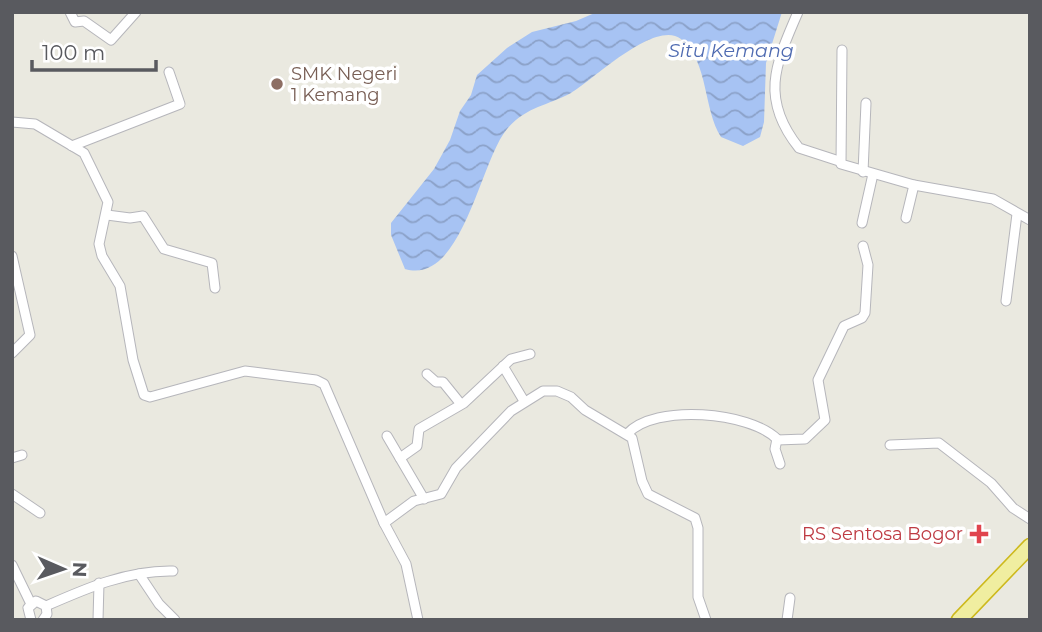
<svg xmlns="http://www.w3.org/2000/svg" width="1042" height="632" font-family="Montserrat,sans-serif">
<style>
.water{fill:url(#water-waves)}
.lines{fill:none;stroke-linecap:round;stroke-linejoin:round}
.minor-casing{stroke:#b6b6bb;stroke-width:11}
.trunk-casing{stroke:#cdb91d;stroke-width:17}
.minor{stroke:#fff;stroke-width:9}
.trunk{stroke:#f0eea0;stroke-width:14}
.education-dot{fill:#8d6e63;stroke:#fff;stroke-width:2.5}
.health-dot{fill:#e0444e;stroke:#fff;stroke-width:2.5}
.labels{text-anchor:middle;stroke-width:7;stroke-linejoin:round;paint-order:stroke}
.education-label{font-size:18px;fill:#785e54;stroke:#fff;text-anchor:start}
.health-label{font-size:18px;fill:#be3a42;stroke:#fff;text-anchor:end}
.water-label{font-size:19px;font-style:italic;fill:#4f6bb1;stroke:#fff}
</style>
<defs>
<pattern id="water-waves" width="16" height="10" patternUnits="userSpaceOnUse" patternTransform="scale(1.75)"><rect width="16" height="10" fill="#a7c3f3"/><path d="M0 5q4-4 8 0t8 0" fill="none" stroke="#8ba1c8"/></pattern>
</defs>
<rect width="100%" height="100%" fill="#eae9e0"/>
<!-- water -->
<path class="water" d="M597,12H782L766,63L764,122L760,137L743,146L721,137C703,109 709,62 681,39C655,19 593,80 571,93C547,106 527,106 507,129C480,161 462,286 405,269L391,235V223L434,169L450,140L460,111L471,95L477,75L507,48L532,32L576,21Z"/>
<g class="lines">
<defs>
<g id="minor">
<polyline points="70,12 75,22 84,21 111,40 136,12"/>
<path d="M798,12C776,63 759,98 799,148L839,161"/>
<polyline points="842,50 841,164 914,185 993,199 1030,220"/>
<polyline points="12,122 35,124 84,153 108,202 99,244 102,256 120,286 133,360 144,395 150,397 245,371 316,380 324,384 384,523 414,501 441,494 456,468 511,411 543,391 557,391 571,397 585,410 632,438 642,481 648,494 695,518 698,528 698,597 706,620"/>
<polyline points="72,146 180,104 169,72"/>
<polyline points="863,172 866,103"/>
<polyline points="107,215 130,218 143,216 164,249 212,263 215,288"/>
<polyline points="906,218 914,185"/>
<polyline points="862,223 873,174"/>
<polyline points="12,256 30,335 12,353"/>
<polyline points="1006,301 1017,214"/>
<polyline points="503,366 524,401"/>
<polyline points="427,374 436,382 443,382 460,403"/>
<path d="M627,434C655,403 750,412 777,439L775,449L780,464"/>
<polyline points="387,436 424,499"/>
<polyline points="777,440 805,439 825,420 818,380 844,326 862,318 865,313 868,265 863,246"/>
<polyline points="890,445 939,443 991,483 1013,508 1030,519"/>
<polyline points="12,458 22,455"/>
<polyline points="400,458 417,446 419,429 464,403 511,359 530,354"/>
<polyline points="12,494 40,513"/>
<polyline points="384,523 406,564 418,620"/>
<polyline points="12,565 31,604"/>
<polyline points="139,574 159,604 175,620"/>
<path d="M46,606C87,588 128,570 173,571"/>
<polyline points="31,620 28,608 36,601 46,606 47,614 43,620"/>
<polyline points="98,620 99,583"/>
<polyline points="787,620 790,598"/>
</g>
<polyline id="trunk" points="959,620 1030,546"/>
</defs>
<!-- minor casing -->
<use href="#minor" class="minor-casing"/>
<!-- trunk casing -->
<use href="#trunk" class="trunk-casing"/>
<!-- minor -->
<use href="#minor" class="minor"/>
<!-- trunk -->
<use href="#trunk" class="trunk"/>
</g>
<!-- markers -->
<circle class="education-dot" cx="277" cy="84" r="7"/>
<path class="health-dot" d="M975.5 523.5h7v7h7v7h-7v7h-7v-7h-7v-7h7z"/>
<g class="labels">
<!-- education labels -->
<g class="education-label">
<text x="291" y="80">SMK Negeri<tspan x="291" dy="21">1 Kemang</tspan></text>
</g>
<!-- health labels -->
<g class="health-label">
<text x="963" y="540">RS Sentosa Bogor</text>
</g>
<!-- water labels -->
<g class="water-label">
<text x="731" y="57">Situ Kemang</text>
</g>
</g>
<!-- border -->
<rect width="1042" height="632" fill="none" stroke="#595a5f" stroke-width="28"/>
<!-- north arrow -->
<g transform="translate(63 569) rotate(92)" stroke="#ffffff" stroke-width="5" paint-order="stroke">
<path d="M0-5L12 26L0 18L-12 26Z" fill="#595a5f"/>
<text y="-10" font-size="19" font-weight="bold" text-anchor="middle" fill="#595a5f">N</text>
</g>
<!-- scale -->
<path d="M32 60v10h124v-10" fill="none" stroke="#595a5f" stroke-width="3.5"/>
<text x="42" y="60" font-size="21" fill="#595a5f" stroke="#ffffff" stroke-width="5" paint-order="stroke">100 m</text>
</svg>
